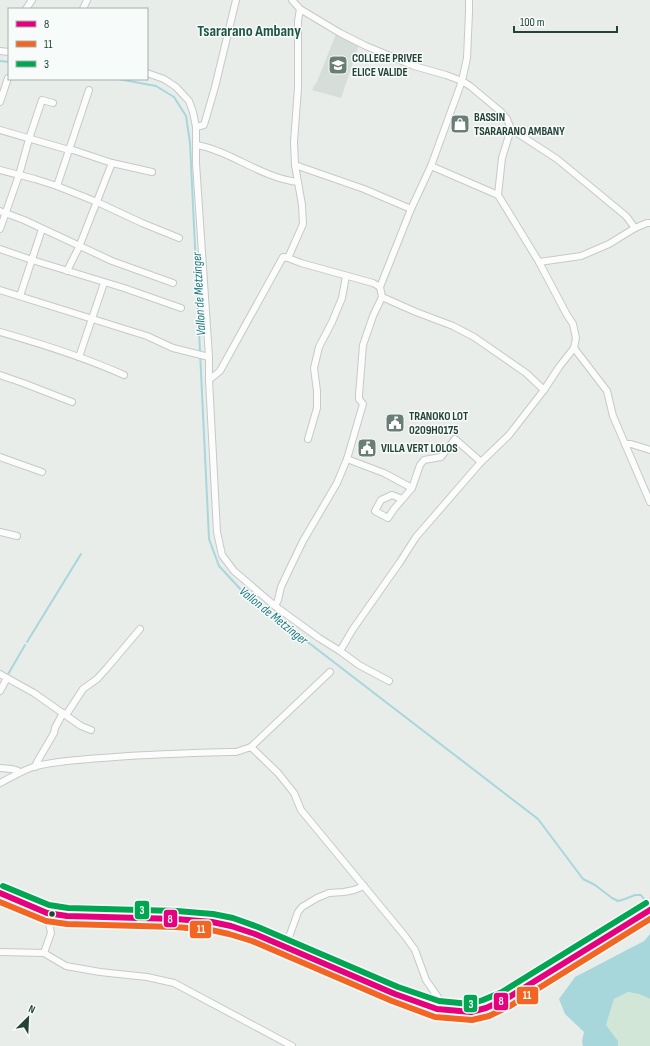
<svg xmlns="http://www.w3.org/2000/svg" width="650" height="1046" font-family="'Sofia Sans Condensed',sans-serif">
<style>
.built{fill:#d6deda}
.green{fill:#d1e6d6}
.water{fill:#a8d7db}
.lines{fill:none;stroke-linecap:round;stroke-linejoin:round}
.stream{stroke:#a8d7db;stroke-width:2}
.minor-casing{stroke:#c5cac7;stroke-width:8}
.primary-casing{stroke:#c3ccc8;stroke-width:12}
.minor{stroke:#fcfcfc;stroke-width:6}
.primary{stroke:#cfd7d4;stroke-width:10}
.bus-1-casing{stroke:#f7fbf9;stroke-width:9}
.bus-2-casing{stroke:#f7fbf9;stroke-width:9}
.bus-3-casing{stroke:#f7fbf9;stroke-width:9}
.bus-1{stroke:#e5007d;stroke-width:6}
.bus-2{stroke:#f26522;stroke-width:6}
.bus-3{stroke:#00a651;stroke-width:6}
.bus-dot{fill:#244238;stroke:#f7fbf9;stroke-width:1.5}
.labels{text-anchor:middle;stroke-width:3;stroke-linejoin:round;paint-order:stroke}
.poi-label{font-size:12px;font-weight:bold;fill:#244238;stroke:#f7fbf9;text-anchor:start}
.water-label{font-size:13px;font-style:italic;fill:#1b7680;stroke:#f7fbf9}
.district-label{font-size:16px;font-weight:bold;fill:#1f5544;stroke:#f7fbf9}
.line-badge{stroke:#f7fbf9;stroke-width:1.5}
.badge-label{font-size:11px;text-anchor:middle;font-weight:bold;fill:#fff}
</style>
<rect width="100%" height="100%" fill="#e8edea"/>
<!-- built -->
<polygon class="built" points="336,34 359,45 341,98 312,90 315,84 316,84"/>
<!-- green -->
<polygon class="green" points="627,992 639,994 650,999 650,1046 618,1046 618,1041 606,1025 614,999"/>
<!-- water -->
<polygon class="water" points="650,934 650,999 639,994 628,992 614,999 606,1025 618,1041 618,1046 583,1046 582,1041 584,1032 565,1014 559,999 575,977 644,941"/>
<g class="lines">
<!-- stream -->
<g class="stream">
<polyline points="0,61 9,62"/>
<polyline points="118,79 156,86 174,97 186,116 190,143 209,539 219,566 244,593 538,819 583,879 595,885 612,898 618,901 625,899 635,895 641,895 649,906"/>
<polyline points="27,642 81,554"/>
<polyline points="7,676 25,645"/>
</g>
<defs>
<g id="minor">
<polyline points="26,9 32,0"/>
<polyline points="83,9 87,0"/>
<polyline points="300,9 340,33 366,46 414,66 446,75 462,81 470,86 500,111 507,119 511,129 557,159 626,216 635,228"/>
<polyline points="0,51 9,52"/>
<polyline points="147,73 164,79 176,87 189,101 193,112 196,127 196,163 209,357 209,380 217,532 222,555 234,571 275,606 319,638 340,651 359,665 389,681"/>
<polyline points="0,102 8,78"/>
<polyline points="196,127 204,125 215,87 236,0"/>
<polyline points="0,130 69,150 73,150 112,163 152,172"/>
<path d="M196,145C205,146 212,149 220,152C245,162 270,179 298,182"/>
<polyline points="295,165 364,189 411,209"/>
<polyline points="0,170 35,179 57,186 97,202 142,223 179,238"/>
<polyline points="57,186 89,90"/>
<polyline points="498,195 502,158 511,129"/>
<polyline points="0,211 24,220 112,261 173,283"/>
<polyline points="0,229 19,175 29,139 42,100 53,103"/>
<polyline points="0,249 32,260 124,288 181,308"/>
<polyline points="288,258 301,263 373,283 380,287"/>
<polyline points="539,262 581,256 609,244 635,228 647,223 650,223"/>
<polyline points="67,271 79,247 112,163"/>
<polyline points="0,290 147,336 173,348 209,357"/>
<polyline points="20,296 42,229"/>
<polyline points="382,297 416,312 453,326 474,337 526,373 544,390"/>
<path d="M0,332C42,344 84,357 124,375"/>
<polyline points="574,348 607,391 613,416 650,502"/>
<polyline points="79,357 104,283"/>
<polyline points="0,375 23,383 72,402"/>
<polyline points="209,380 220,371 283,257 288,258 303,224 302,205 295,165 294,142 298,88 298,21 300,9 292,0"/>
<polyline points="308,439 317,408 317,391 314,368 319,347 332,322 342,298 346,276"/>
<polyline points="625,444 631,444 650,450"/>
<polyline points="0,457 42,472"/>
<polyline points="347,459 384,473 412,488"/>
<polyline points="402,499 392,495 381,500 375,511 388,518 394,509 412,488 420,465 424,460 441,457 455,439 481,462"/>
<polyline points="0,532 17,536"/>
<polyline points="275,606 278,600 281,587 289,570 303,541 337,483 347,459 363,404 359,399 359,395 363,345 373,316 382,297 380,287 411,209 431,166 462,81 467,58 469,12 469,0"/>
<polyline points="340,651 353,629 400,562 416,537 481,462 509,435 544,390 559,367 574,348 576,338 573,324 567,315 539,262 498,195 431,166"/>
<polyline points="0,674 34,693 81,726 91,730"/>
<polyline points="0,691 7,678"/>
<polyline points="66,715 83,689 97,679 107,668 140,629"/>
<polyline points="251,747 330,672"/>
<polyline points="35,767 37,762 54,733 55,728 63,713"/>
<path d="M0,768C7,769 14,768 20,772"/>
<path d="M0,783C12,777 23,770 36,766C62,760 89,759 115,757C153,754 191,753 229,752H236L251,747L278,773L294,793L301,810L405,936L415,950L426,980L442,1003L443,1011"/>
<polyline points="47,913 51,933 44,953 66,966 100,972 147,977 174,983 292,1046"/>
<polyline points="263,938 266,932 270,932 286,939 289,937 298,912 302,907 317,898 329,893 344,892 354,890 364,886"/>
<polyline points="0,952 44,953"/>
</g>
<polyline id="primary" points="0,893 47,913 67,916 176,919 212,922 231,926 255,934 395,994 437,1009 471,1012 486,1008 506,999 650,910"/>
</defs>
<!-- minor casing -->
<use href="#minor" class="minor-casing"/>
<!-- primary casing -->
<use href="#primary" class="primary-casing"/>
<!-- minor -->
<use href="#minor" class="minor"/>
<!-- primary -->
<use href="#primary" class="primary"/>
<defs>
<polyline id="bus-1" points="0,893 47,913 67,916 176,919 212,922 231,926 255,934 395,994 437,1009 471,1012 486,1008 506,999 650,910"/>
<polyline id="bus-2" points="0,902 46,921 67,924 176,927 211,930 229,934 252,941 392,1001 435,1017 472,1020 489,1016 510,1006 650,919"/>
<polyline id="bus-3" points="3,886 49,905 68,908 177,911 213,914 233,918 258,927 398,987 439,1001 470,1004 483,1000 502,992 646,903"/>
</defs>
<!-- bus-1 casing -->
<use href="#bus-1" class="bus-1-casing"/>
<!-- bus-2 casing -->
<use href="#bus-2" class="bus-2-casing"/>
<!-- bus-3 casing -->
<use href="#bus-3" class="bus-3-casing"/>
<!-- bus-1 -->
<use href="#bus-1" class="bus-1"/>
<!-- bus-2 -->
<use href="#bus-2" class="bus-2"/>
<!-- bus-3 -->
<use href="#bus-3" class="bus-3"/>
</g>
<!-- icons -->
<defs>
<symbol id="school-square" viewBox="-11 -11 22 22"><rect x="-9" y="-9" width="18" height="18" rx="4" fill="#697e76" stroke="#f7fbf9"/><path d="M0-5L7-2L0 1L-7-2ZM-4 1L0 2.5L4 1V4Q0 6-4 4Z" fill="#fff"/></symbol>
<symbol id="shop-square" viewBox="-11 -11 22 22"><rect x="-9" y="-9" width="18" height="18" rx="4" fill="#697e76" stroke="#f7fbf9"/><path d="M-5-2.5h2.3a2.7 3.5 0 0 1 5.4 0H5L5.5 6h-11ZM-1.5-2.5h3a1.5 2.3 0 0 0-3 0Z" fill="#fff"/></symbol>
<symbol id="civic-square" viewBox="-11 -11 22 22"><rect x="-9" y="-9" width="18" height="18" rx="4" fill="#697e76" stroke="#f7fbf9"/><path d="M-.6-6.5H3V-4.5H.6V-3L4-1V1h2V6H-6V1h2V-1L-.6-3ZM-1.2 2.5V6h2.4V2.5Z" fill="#fff"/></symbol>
</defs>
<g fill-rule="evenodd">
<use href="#school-square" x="327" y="54" width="22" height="22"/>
<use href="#shop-square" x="449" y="113" width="22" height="22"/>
<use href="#civic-square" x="384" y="412" width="22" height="22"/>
<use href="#civic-square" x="356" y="437" width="22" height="22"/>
</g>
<!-- markers -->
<circle class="bus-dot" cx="52" cy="914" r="3.5"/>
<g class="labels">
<!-- poi labels -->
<g class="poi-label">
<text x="352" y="62">COLLEGE PRIVEE<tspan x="352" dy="14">ELICE VALIDE</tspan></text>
<text x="474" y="121">BASSIN<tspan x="474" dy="14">TSARARANO AMBANY</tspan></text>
<text x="409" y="420">TRANOKO LOT<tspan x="409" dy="14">0209H0175</tspan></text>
<text x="381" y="452">VILLA VERT LOLOS</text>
</g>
<!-- water labels -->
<g class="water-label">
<text transform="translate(198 294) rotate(-93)" y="5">Vallon de Metzinger</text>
<text transform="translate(274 615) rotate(39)" y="5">Vallon de Metzinger</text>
</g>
<!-- district labels -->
<g class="district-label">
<text x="249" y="36">Tsararano Ambany</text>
</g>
</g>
<g class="line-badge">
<rect x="134" y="900" width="16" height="20" rx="4" fill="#00a651"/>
<rect x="163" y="909" width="15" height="19" rx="4" fill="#e5007d"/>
<rect x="189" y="920" width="23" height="19" rx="4" fill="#f26522"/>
<rect x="516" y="986" width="23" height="19" rx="4" fill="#f26522"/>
<rect x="493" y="992" width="16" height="19" rx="4" fill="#e5007d"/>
<rect x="463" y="994" width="15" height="19" rx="4" fill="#00a651"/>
</g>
<g class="badge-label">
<text x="142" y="914">3</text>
<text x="170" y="923">8</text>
<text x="201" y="933">11</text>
<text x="527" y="999">11</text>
<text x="501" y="1005">8</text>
<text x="471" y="1008">3</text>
</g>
<!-- legend -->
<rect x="8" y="8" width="140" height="72" fill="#f7fbf9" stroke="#a3b1ac"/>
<rect x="16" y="21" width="20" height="6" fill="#e5007d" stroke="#a3b1ac"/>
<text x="44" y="28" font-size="12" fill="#244238">8</text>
<rect x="16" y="41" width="20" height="6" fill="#f26522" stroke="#a3b1ac"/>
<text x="44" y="48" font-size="12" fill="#244238">11</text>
<rect x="16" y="61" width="20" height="6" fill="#00a651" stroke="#a3b1ac"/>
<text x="44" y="68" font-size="12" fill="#244238">3</text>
<!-- north arrow -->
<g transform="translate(28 1018) rotate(24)" stroke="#f7fbf9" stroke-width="3" paint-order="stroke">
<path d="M0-3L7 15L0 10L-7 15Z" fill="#244238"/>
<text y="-6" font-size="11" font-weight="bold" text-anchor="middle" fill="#244238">N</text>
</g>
<!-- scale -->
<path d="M514 26v6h103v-6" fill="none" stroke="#244238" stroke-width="2"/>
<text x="520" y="26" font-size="12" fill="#244238" stroke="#f7fbf9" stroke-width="3" paint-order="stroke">100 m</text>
</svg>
